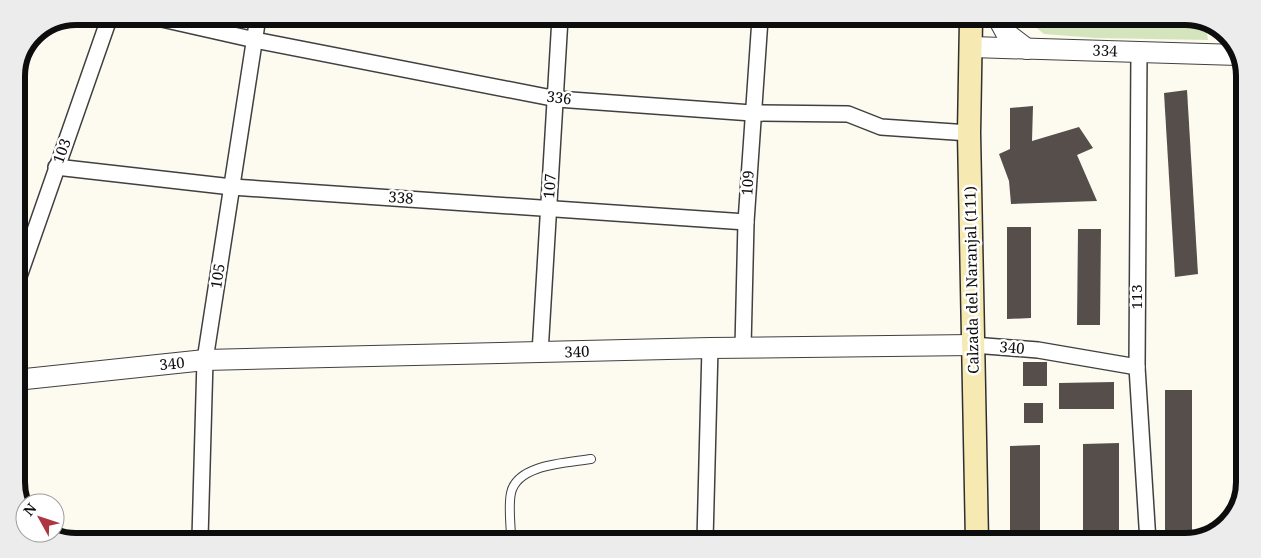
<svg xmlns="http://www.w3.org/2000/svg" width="1261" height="558" font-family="'Noto Serif',serif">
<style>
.green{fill:#d4e4bd}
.building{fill:#554e4b}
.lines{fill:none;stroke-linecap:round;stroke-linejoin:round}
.service-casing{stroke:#404040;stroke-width:10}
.minor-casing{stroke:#404040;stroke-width:18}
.tertiary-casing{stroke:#404040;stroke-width:22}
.secondary-casing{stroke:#2f2f2f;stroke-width:25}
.service{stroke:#fff;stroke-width:8}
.minor{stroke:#fff;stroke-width:15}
.tertiary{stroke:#fff;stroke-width:20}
.secondary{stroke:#f6eab2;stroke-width:22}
.labels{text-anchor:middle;stroke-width:5;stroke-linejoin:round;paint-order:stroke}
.street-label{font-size:15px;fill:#0d0d0d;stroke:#fff}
.rim{fill:none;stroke:#0d0d0d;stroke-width:6}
</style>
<rect width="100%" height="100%" fill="#fdfaf0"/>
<!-- green -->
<polygon class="green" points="1027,20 1205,21 1208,40 1095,38 1044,34"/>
<!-- building -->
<g class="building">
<polygon points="1187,90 1198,274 1175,277 1164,93"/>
<polygon points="1033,106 1032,141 1079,127 1093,148 1077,155 1097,201 1011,204 1009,181 999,154 1010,149 1010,108"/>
<polygon points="1007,227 1031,227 1031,318 1007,319"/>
<polygon points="1078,229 1101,229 1100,325 1077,325"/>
<rect x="1023" y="362" width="24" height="24"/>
<polygon points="1114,382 1114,409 1059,409 1059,383"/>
<rect x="1165" y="390" width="27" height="142"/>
<rect x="1024" y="403" width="19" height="20"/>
<polygon points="1119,443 1119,541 1083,541 1083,444"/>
<polygon points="1040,445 1040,541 1010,541 1010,446"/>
</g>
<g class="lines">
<defs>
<path id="service" d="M511,539C511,525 508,507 511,493C517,464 567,463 591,459"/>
<g id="minor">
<polyline points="153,17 255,40 557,99 752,113 848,114 881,127 969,133"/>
<polyline points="1139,52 1137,367 1148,542"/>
<polyline points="56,167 232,187 746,222"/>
<polyline points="16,285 110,16"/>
<polyline points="973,345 1038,350 1137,367"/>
<polyline points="743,347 746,222 760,19"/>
<polyline points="540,353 560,18"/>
<polyline points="200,538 205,360 258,17"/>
<polyline points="705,540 710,348"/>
</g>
<g id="tertiary">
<polyline points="999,20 1006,33 1027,49"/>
<polyline points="972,47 1238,55"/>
<polyline points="16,380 205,360 710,348 973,345"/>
</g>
<polyline id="secondary" points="971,20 969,133 977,541"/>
</defs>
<!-- service casing -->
<use href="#service" class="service-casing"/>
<!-- minor casing -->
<use href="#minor" class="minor-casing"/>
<!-- tertiary casing -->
<use href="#tertiary" class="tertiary-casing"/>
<!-- secondary casing -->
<use href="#secondary" class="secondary-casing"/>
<!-- service -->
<use href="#service" class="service"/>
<!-- minor -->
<use href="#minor" class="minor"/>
<!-- tertiary -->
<use href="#tertiary" class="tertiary"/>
<!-- secondary -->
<use href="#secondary" class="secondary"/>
</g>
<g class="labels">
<!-- street labels -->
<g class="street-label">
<text transform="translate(1105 51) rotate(2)" y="5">334</text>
<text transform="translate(559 98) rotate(7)" y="5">336</text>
<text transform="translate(62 151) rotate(-70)" y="5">103</text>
<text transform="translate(748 183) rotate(-87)" y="5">109</text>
<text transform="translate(550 186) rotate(-86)" y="5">107</text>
<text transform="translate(401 198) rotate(4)" y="5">338</text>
<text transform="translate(218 276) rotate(-81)" y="5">105</text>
<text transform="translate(972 280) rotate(-91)" y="5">Calzada del Naranjal (111)</text>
<text transform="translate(1137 297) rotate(-90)" y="5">113</text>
<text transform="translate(1012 348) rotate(5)" y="5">340</text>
<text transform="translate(577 352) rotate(-2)" y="5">340</text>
<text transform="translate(172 364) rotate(-6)" y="5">340</text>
</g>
</g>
<!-- crop -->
<path d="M0 0H1261V558H0ZM76 25H1185A51 51 0 0 1 1236 76V482A51 51 0 0 1 1185 533H76A51 51 0 0 1 25 482V76A51 51 0 0 1 76 25Z" fill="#ececec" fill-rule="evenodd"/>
<path class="rim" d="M76 25H1185A51 51 0 0 1 1236 76V482A51 51 0 0 1 1185 533H76A51 51 0 0 1 25 482V76A51 51 0 0 1 76 25Z"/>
<!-- north arrow -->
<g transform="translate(40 518) rotate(310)"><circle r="24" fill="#ffffff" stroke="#9e9e9e"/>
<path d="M0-4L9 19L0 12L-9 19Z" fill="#ae3542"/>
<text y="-8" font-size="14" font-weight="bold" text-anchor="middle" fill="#0d0d0d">N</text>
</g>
</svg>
